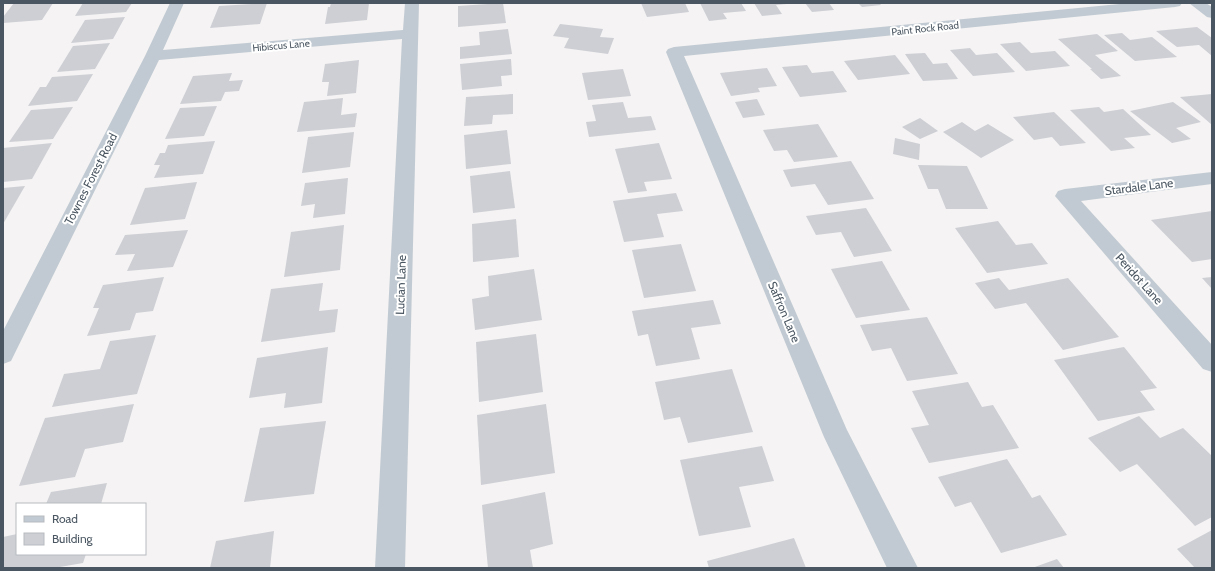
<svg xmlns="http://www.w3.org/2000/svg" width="1215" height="571" font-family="Cabin,sans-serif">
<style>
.building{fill:#cdcfd5}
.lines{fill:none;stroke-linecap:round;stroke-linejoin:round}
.minor{fill:#c1cad2;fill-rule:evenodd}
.labels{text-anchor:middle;stroke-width:4;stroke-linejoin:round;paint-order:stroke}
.far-street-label{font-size:10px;fill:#4a5661;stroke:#fff}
.street-label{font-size:12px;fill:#4a5661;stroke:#fff}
</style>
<rect width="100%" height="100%" fill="#f5f3f3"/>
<!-- building -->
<g class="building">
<polygon points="14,3 53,3 42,20 3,23 3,17"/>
<polygon points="83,3 132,3 126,12 75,16"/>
<polygon points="267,3 260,24 210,28 219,6"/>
<polygon points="331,3 369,3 367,20 325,24 328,7 330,7"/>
<polygon points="503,3 506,23 458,27 458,6"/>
<polygon points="641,3 685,3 689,12 647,17"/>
<polygon points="700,3 741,3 746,11 723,13 727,19 709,21"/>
<polygon points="754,3 787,3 787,4 776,5 782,14 762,16"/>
<polygon points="805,3 829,3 834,10 812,12"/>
<polygon points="858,3 879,3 881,5 862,7"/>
<polygon points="125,17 113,39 71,43 85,20"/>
<polygon points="560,24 603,29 600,37 614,38 608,54 564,48 569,38 553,36"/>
<polygon points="1197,27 1212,38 1212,56 1199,45 1177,47 1156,31"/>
<polygon points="508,29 512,54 460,59 460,47 480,45 479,32"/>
<polygon points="1122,33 1130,40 1152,37 1177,57 1135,61 1104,35"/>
<polygon points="1097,34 1118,51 1095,55 1121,76 1101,79 1090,69 1092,69 1058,39"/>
<polygon points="1020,42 1031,53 1055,51 1070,66 1026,71 1000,44"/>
<polygon points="110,43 95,69 57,72 73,46"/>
<polygon points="970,48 976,55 997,53 1015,72 973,76 950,50"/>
<polygon points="925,53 933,64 947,63 958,79 923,81 905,54"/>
<polygon points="895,55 910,74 858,80 844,61"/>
<polygon points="511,59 512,75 501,76 502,86 462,90 460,64"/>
<polygon points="359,60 356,93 327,96 329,82 322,82 325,64"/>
<polygon points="807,65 812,73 833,71 847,92 800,97 782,67"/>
<polygon points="767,68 777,86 758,88 760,92 731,96 720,73"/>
<polygon points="623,69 631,96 588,100 582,73"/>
<polygon points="232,73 229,81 243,80 239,91 225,92 221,101 180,104 193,76"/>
<polygon points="93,74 77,101 28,106 40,87 46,87 52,77"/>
<polygon points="513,94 513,114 493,115 492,124 464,126 466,97"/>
<polygon points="1212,94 1212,125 1180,97"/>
<polygon points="343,98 341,115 357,113 355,127 297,132 304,102"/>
<polygon points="757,99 765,115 743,118 735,102"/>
<polygon points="623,102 628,118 651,116 656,130 589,137 586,122 596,121 592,105"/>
<polygon points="1173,102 1201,122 1176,128 1191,139 1172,143 1130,111"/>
<polygon points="217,106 204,136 165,139 180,108"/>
<polygon points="73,107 53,139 9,142 31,110"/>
<polygon points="1099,107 1104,112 1123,109 1151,135 1124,138 1135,148 1111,151 1070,110"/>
<polygon points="1054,112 1086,143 1060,146 1052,137 1034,140 1013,117"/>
<polygon points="920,118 938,131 920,139 902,127"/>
<polygon points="962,122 975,131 988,124 1014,140 981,158 943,132"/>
<polygon points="818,124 838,157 794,162 787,150 774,151 763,130"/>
<polygon points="507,130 511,164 466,169 464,135"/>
<polygon points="354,132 350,167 302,173 308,137"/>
<polygon points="895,138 920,144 919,160 893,154"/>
<polygon points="215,141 203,174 154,178 160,165 154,165 160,153 165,153 168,145"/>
<polygon points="52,143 32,179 3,182 3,148"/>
<polygon points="659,143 672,179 644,182 647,191 628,193 615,149"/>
<polygon points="851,161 874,199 828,205 815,184 791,187 783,170"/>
<polygon points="918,165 967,166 988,209 946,209 938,189 928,189"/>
<polygon points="510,171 515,208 473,213 470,176"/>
<polygon points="348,178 345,214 313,218 315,204 301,206 305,183"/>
<polygon points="197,182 185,219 130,225 145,188"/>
<polygon points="25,186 3,224 3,188"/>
<polygon points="676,193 683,211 657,214 664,237 624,242 613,201"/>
<polygon points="866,208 892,251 854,257 841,232 816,235 806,216"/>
<polygon points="1212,211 1212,259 1192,262 1151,220"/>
<polygon points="516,219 519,257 473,262 472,224"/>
<polygon points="998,221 1016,245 1032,243 1048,264 987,273 955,228"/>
<polygon points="344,225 340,270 284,277 291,232"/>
<polygon points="188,230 173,267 127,271 135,254 115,255 125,235"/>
<polygon points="681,244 696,291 644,298 632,250"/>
<polygon points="882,261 910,310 856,318 831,269"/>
<polygon points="534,269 542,320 475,330 472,299 489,296 488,276"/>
<polygon points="164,277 153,311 136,313 130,330 87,336 99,308 93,308 103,285"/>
<polygon points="1212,277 1212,289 1202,278"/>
<polygon points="999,278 1009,290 1068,278 1119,337 1063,350 1026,303 995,309 975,283"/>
<polygon points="323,283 319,311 338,309 335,332 261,342 271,289"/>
<polygon points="713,300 721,324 691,328 700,359 656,366 648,334 638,336 632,311"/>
<polygon points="927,317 958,374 907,381 891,348 872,351 860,325"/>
<polygon points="536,334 543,392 479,402 476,342"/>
<polygon points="156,335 137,394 52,407 64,374 100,369 110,341"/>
<polygon points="328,347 322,403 284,408 286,393 249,398 257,358"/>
<polygon points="1124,347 1157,388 1140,391 1155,410 1098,421 1054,360"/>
<polygon points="732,369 753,432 688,443 680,417 664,420 655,382"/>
<polygon points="968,382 982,407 993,405 1019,448 929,463 911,428 929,425 912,391"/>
<polygon points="134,404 123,442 85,449 75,477 19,486 45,418"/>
<polygon points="546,404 555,473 481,485 477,415"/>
<polygon points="1139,416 1160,438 1183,428 1212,456 1212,517 1195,526 1137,464 1120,472 1088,438"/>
<polygon points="326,421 314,494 244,502 260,428"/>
<polygon points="762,446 774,481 739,487 751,527 699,536 680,460"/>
<polygon points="1007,459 1032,498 1040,495 1067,535 1001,553 971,502 955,507 938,477"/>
<polygon points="107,483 101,504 46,504 51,492"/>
<polygon points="545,492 553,544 530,550 533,568 488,568 482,505"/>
<polygon points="1212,530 1212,568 1195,568 1177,549"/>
<polygon points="274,531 270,568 210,568 216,541"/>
<polygon points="17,534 17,554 86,554 83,563 54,568 3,568 3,537"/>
<polygon points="794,538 806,568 709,568 707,561"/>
<polygon points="1057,559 1064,568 1032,568"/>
</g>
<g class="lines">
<!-- minor -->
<g class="minor">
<polygon points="170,3 184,3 163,50 403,30 405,3 419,3 405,568 375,568 402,39 159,60 11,361 3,364 3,331 145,56"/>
<polygon points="1130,3 1182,3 1180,6 1175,7 684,56 847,430 918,568 887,568 824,437 666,52 668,49 674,47"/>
<polygon points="1189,3 1206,3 1212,7 1212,18 1207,17"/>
<polygon points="1212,172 1212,184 1081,201 1212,345 1212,372 1203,369 1055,196 1058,191 1065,189"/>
</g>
</g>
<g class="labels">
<!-- far-street labels -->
<g class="far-street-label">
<text transform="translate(925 28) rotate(-6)" y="4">Paint Rock Road</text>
<text transform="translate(281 45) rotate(-5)" y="4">Hibiscus Lane</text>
</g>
<!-- street labels -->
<g class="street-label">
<text transform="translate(91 179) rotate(-63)" y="4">Townes Forest Road</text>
<text transform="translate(1139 187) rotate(-7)" y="4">Stardale Lane</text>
<text transform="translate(1139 279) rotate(48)" y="4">Peridot Lane</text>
<text transform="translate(401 285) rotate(-88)" y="4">Lucian Lane</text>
<text transform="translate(784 312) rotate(67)" y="4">Saffron Lane</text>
</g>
</g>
<!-- border -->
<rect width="1215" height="571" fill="none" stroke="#4a5661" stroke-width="8"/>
<!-- legend -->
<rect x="16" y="503" width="130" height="52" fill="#ffffff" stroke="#b7bbc0"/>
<rect x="24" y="516" width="20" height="6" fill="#c1cad2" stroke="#b7bbc0"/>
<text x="52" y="523" font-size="12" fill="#4a5661">Road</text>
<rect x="24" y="533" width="20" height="12" fill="#cdcfd5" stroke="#b7bbc0"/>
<text x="52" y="543" font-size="12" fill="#4a5661">Building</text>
</svg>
